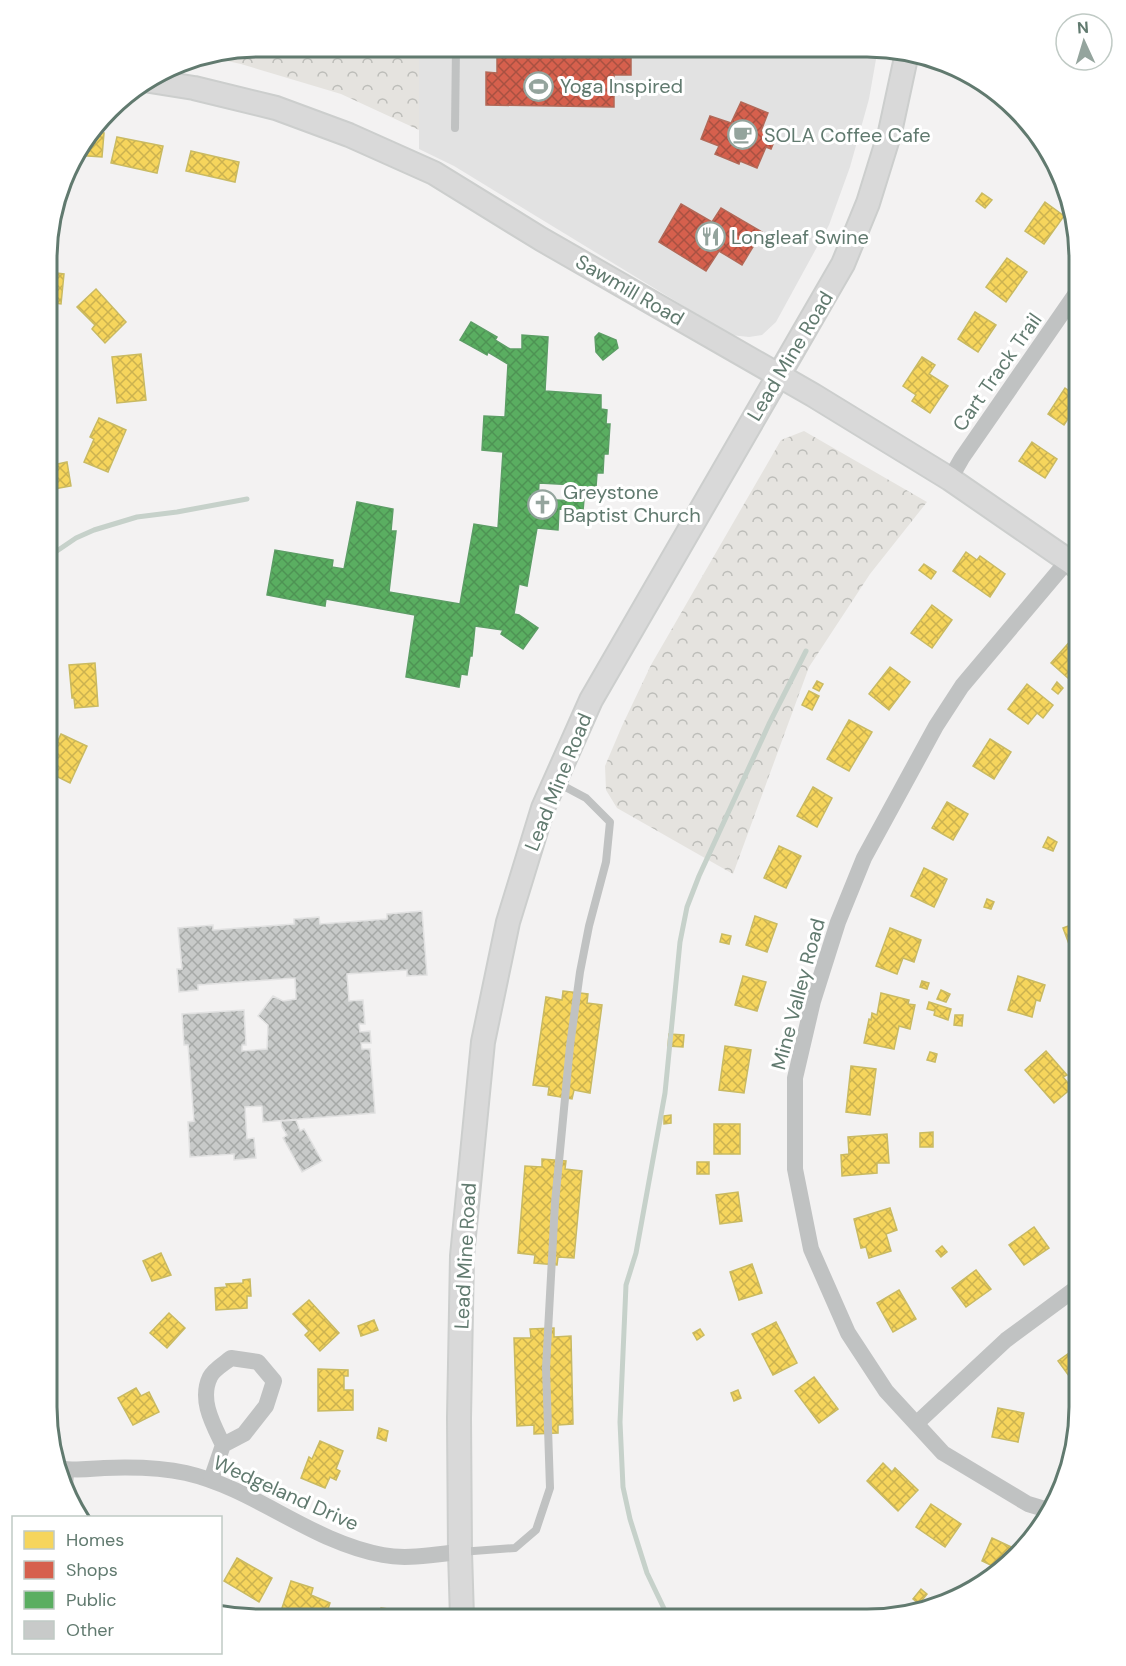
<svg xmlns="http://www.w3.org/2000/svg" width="1126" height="1666" font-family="'DM Sans',sans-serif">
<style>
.built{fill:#e2e2e2}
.forest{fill:url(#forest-crowns)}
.homes{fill:url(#homes-cross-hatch);stroke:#c9ba62;stroke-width:1.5}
.shops{fill:url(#shops-cross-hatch);stroke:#b36857;stroke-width:1.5}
.public{fill:url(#public-cross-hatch);stroke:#5c9e65;stroke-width:1.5;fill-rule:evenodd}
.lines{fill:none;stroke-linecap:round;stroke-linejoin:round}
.stream{stroke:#c6d1ca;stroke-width:5}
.building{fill:url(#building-cross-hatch);stroke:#e2e2e2;stroke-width:1.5}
.secondary-casing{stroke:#cccecd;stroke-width:26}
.lane{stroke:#c0c2c2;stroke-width:8}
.street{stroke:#c0c2c2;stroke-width:16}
.secondary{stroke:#d9d9d9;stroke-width:22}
.labels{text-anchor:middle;stroke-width:6;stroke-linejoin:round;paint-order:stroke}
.poi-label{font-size:20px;fill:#617a6f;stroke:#fff;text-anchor:start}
.street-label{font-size:20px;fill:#617a6f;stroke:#fff}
.rim{fill:none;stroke:#617a6f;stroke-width:3}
</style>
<defs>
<pattern id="forest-crowns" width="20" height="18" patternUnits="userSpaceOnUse" patternTransform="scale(1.5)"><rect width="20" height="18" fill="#e5e3df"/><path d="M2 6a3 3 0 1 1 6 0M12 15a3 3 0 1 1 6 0" fill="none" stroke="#bdbdb9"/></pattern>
<pattern id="homes-cross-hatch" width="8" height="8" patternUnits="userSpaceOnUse" patternTransform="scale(1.5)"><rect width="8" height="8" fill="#f6d55c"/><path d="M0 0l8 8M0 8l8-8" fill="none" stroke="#cbb250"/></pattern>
<pattern id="shops-cross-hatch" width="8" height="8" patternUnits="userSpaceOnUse" patternTransform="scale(1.5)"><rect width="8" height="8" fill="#d6604d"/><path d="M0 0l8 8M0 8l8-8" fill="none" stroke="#a85142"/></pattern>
<pattern id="public-cross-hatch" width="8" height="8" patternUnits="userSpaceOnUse" patternTransform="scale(1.5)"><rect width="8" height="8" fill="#5aae61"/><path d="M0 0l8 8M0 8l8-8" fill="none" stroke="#4e9354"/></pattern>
<pattern id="building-cross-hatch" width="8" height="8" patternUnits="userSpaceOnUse" patternTransform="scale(1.5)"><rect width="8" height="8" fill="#c8cac9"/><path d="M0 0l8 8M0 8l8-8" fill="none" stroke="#a6a9a7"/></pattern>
</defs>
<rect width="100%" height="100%" fill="#f3f2f2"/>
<!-- built -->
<polygon class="built" points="419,47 878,48 869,99 850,167 829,225 776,322 762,335 749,337 731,335 454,166 419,149"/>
<!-- forest -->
<g class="forest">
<polygon points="259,47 419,47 419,130 341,94 241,64 204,56"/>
<polygon points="804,431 927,502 870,574 809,667 733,874 617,808 606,790 605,766 622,726 651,665 781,440"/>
</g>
<!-- homes -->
<g class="homes">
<polygon points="92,132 104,133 102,157 74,155"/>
<polygon points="117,137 163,146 157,173 111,163"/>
<polygon points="191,151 239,162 235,182 186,171"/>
<polygon points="982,193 992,200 985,208 976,201"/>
<polygon points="1045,202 1064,216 1044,244 1025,231"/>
<polygon points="1007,258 1027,272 1006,302 986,287"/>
<polygon points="48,272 64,274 61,304 48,302"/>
<polygon points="96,289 126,322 105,343 92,329 95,325 77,307"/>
<polygon points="975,312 996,325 978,352 958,339"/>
<polygon points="141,354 146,400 117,403 112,357"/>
<polygon points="922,357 935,365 929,374 948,386 930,413 912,401 916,395 903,386"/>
<polygon points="1065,388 1079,398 1079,402 1064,425 1048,414"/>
<polygon points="99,418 126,430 108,472 84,462 94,439 90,437"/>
<polygon points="1032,442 1057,459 1045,478 1019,461"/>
<polygon points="67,462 71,486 48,490 48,466"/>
<polygon points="966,552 977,560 980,556 1005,574 990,597 953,571"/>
<polygon points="924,564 936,572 931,579 919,570"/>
<polygon points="932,605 952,620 932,648 911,633"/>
<polygon points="1072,639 1079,646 1079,667 1069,679 1051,663"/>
<polygon points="95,663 98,706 75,708 74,698 72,698 69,665"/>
<polygon points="890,667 910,682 889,710 869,694"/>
<polygon points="817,681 823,684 819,691 813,688"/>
<polygon points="1057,682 1063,688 1058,694 1052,689"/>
<polygon points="1027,684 1053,705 1043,718 1037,713 1028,724 1008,709"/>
<polygon points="809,691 819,696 812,710 802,705"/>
<polygon points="849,720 872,732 849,771 827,759"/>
<polygon points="61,734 87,746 70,783 48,772 48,763"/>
<polygon points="990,739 1011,752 994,779 973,766"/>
<polygon points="1077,761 1079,763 1078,771 1072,766"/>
<polygon points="813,787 832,798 817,827 797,816"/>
<polygon points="947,802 968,814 953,840 932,828"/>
<polygon points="1048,837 1057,842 1053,851 1043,847"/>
<polygon points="779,846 801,856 786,888 764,878"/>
<polygon points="924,868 947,879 934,907 911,896"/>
<polygon points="987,899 994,902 991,909 984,907"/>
<polygon points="755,916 777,924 767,952 746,945"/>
<polygon points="1079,922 1079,950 1072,952 1063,928"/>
<polygon points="890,928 921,940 914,962 903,958 897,974 876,966"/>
<polygon points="722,934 731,936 729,944 720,942"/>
<polygon points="743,976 766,982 757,1011 735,1005"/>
<polygon points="1018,976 1045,985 1040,1001 1036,1000 1032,1017 1008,1010"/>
<polygon points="922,981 929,983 927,989 920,987"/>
<polygon points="941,990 950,994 946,1002 937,999"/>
<polygon points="563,991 588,994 587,1003 602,1005 590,1093 574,1090 572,1099 548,1095 549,1087 533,1085 546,997 562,1000"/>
<polygon points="881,993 909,1000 908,1004 915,1005 910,1029 899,1026 894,1049 864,1043 869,1019 871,1020 872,1013 877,1015"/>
<polygon points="929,1002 951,1009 948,1020 934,1015 935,1011 927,1009"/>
<polygon points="955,1015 963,1015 962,1026 954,1025"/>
<polygon points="669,1034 684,1035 683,1047 668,1046"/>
<polygon points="725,1046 751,1050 744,1093 719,1090"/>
<polygon points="1046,1051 1067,1075 1063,1077 1072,1088 1054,1103 1025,1070"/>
<polygon points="930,1052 937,1054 935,1062 927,1060"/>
<polygon points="851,1066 876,1069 870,1115 846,1112"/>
<polygon points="671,1115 671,1123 664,1124 664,1116"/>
<rect x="714" y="1124" width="26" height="30"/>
<polygon points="933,1132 933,1147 920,1147 920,1133"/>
<polygon points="887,1134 889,1163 877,1163 877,1173 842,1176 841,1155 849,1154 848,1137"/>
<polygon points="542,1159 566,1161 565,1169 582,1171 574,1258 558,1257 557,1265 534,1263 535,1255 518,1253 525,1166 542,1167"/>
<rect x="697" y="1162" width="12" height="12"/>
<polygon points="738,1192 742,1221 720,1224 716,1195"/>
<polygon points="890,1208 897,1230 886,1234 891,1251 869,1258 866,1247 861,1248 854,1219"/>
<polygon points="1034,1227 1049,1248 1024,1265 1009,1245"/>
<polygon points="47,1240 52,1261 47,1262"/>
<polygon points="942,1246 947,1252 941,1257 936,1251"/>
<polygon points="161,1253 171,1275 152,1281 143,1261"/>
<polygon points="752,1264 762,1293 739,1300 730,1272"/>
<polygon points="976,1270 991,1289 966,1307 952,1288"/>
<polygon points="250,1279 251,1296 247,1296 247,1308 216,1310 215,1288 227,1287 226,1284 243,1283 243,1280"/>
<polygon points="899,1290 916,1319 893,1332 877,1303"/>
<polygon points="309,1300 339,1333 320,1351 305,1335 309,1331 293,1314"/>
<polygon points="169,1313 185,1328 167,1348 150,1333"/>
<polygon points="374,1320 378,1330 361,1336 358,1326"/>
<polygon points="776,1322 797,1363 773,1375 752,1334"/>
<polygon points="554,1328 554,1337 571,1336 573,1424 558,1425 558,1433 534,1434 534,1425 517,1426 514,1338 531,1338 530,1329"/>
<polygon points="700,1329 704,1335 697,1340 693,1333"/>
<polygon points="1079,1346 1079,1375 1072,1380 1058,1361"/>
<polygon points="318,1369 348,1370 348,1376 344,1376 344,1390 353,1390 353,1410 318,1411"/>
<polygon points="814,1377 838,1409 819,1423 795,1391"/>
<polygon points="136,1388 141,1396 149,1392 159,1412 133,1425 118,1398"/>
<polygon points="738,1390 741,1398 734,1401 731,1393"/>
<polygon points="998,1408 1024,1413 1018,1442 992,1437"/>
<polygon points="379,1428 388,1431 386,1441 377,1438"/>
<polygon points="320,1441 343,1451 336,1469 340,1471 336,1480 330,1477 325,1488 301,1478 309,1457 312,1459"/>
<polygon points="883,1463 892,1472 895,1468 918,1490 898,1511 867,1481"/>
<polygon points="931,1504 961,1524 945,1547 916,1527"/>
<polygon points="992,1538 1020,1551 1001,1570 982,1561"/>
<polygon points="237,1558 272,1578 259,1602 224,1581"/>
<polygon points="291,1581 313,1588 311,1595 330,1603 325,1618 301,1618 281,1611"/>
<polygon points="921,1589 927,1594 919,1604 913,1599"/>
<polygon points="381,1608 403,1611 402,1618 357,1618 358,1613 380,1614"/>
</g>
<!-- shops -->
<g class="shops">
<polygon points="497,47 631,48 631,75 614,75 614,107 486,105 486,72 497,73"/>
<polygon points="741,102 768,113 761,131 776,137 771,149 766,147 757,168 740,161 739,164 715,154 719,146 701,139 710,116 731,123"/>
<polygon points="681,204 712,222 721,208 762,232 742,265 719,251 706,271 659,242"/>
</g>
<!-- public -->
<g class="public">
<path d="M471,322L497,337L495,340L510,349H522V335L548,337L545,391L601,395V409L607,410L606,424H610L608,454H604L603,473H597L596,487H585L583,511L559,509L558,530L537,528L527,586L519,584L514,614L519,615L538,628L523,649L501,634L503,630L475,626L472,656H470L467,675L461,674L459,687L406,677L415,615L326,599L325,606L267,595L275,550L333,560L332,567L344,569L357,502L393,509L391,531H396L389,592L460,604L474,524L498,528L503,452L482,450L484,416L505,417L508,364L488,352L487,355L460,340ZM539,483L576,485L575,501L538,499Z"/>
<polygon points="599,333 616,340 618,348 603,360 596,352 595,337"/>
</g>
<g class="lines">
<!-- stream -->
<g class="stream">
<polyline points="48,557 76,538 94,530 137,517 177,512 247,499"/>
<polyline points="669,1619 647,1573 630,1519 623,1487 620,1422 626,1285 636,1253 665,1093 680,942 687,907 699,876 769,724 806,651"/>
</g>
</g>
<!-- building -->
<g class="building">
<polygon points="422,911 427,975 407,976 407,970 347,974 349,1001 363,1000 365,1024 359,1024 360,1032 370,1031 371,1043 361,1043 362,1049 370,1049 375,1113 263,1122 262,1106 245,1107 247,1139 254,1138 256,1158 234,1160 234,1154 190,1157 188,1122 194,1121 188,1045 184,1045 182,1014 244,1010 246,1045 242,1045 242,1051 267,1049 268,1025 258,1016 273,996 283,1001 296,999 295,978 198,985 198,990 179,992 177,969 182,969 178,928 213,925 213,930 294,924 294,919 319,917 320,924 387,919 387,914"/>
<polygon points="296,1120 300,1131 304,1129 322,1161 302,1172 283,1138 287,1135 282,1127 281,1121"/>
</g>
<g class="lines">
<defs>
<g id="secondary">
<polyline points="150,81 194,88 276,108 349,135 434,173 541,239 813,395 950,479 1079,568"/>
<polyline points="462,1618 460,1552 459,1418 462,1256 483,1042 508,922 543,808 591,700 843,264 868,203 890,132 907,53"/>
</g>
</defs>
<!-- secondary casing -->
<use href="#secondary" class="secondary-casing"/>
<!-- lane -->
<g class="lane">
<polyline points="455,128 456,47"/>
<polyline points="460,1552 515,1548 536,1530 550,1488 546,1368 555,1203 570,1046 580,972 589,926 606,862 610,822 586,798 556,782"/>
</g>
<!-- street -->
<g class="street">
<polyline points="950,479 962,458 1079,289"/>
<polyline points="917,1423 1006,1340 1079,1286"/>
<path d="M59,1468C74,1471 89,1469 104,1468C132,1467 159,1467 186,1473C256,1489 311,1542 383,1555C408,1560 434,1554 460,1552"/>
<path d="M211,1480L223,1445L244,1434L266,1406L274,1381L258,1362L231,1358C225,1363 213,1370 210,1377C199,1400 213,1424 223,1445"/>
<polyline points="65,1491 66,1470"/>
<polyline points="1048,1510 1028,1504 943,1453 886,1391 848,1333 811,1249 795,1169 795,1078 813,1001 838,922 864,858 936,726 962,686 1069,559"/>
</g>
<!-- secondary -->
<use href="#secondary" class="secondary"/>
</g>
<!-- icons -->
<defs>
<symbol id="stadium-ring" viewBox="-11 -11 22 22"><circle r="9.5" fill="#fff" stroke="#94a49d" stroke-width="1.5"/><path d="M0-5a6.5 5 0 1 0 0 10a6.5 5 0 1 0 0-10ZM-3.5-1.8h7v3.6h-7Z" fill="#94a49d"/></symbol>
<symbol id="cafe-ring" viewBox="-11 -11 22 22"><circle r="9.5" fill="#fff" stroke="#94a49d" stroke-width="1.5"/><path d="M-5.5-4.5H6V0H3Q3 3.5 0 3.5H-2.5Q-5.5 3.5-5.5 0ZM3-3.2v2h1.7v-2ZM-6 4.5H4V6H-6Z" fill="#94a49d"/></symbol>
<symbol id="restaurant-ring" viewBox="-11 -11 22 22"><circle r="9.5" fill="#fff" stroke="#94a49d" stroke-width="1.5"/><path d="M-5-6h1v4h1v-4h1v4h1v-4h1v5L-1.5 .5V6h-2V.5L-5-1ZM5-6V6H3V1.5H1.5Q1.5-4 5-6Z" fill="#94a49d"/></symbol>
<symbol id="church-ring" viewBox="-11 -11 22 22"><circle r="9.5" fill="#fff" stroke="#94a49d" stroke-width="1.5"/><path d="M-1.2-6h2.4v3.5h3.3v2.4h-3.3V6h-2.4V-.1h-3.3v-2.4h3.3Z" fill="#94a49d"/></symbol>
</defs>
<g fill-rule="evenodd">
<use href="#stadium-ring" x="522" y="70" width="33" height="33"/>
<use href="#cafe-ring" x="726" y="118" width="33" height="33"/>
<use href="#restaurant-ring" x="694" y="220" width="33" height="33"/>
<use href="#church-ring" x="526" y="488" width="33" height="33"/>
</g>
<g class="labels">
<!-- poi labels -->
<g class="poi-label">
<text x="560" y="93">Yoga Inspired</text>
<text x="764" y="142">SOLA Coffee Cafe</text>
<text x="731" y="244">Longleaf Swine</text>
<text x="563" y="499">Greystone<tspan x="563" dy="23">Baptist Church</tspan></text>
</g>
<!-- street labels -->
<g class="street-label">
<text transform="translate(630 290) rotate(30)" y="7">Sawmill Road</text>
<text transform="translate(790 356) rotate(-59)" y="7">Lead Mine Road</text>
<text transform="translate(997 372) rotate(-55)" y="7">Cart Track Trail</text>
<text transform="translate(558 782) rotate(-68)" y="7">Lead Mine Road</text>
<text transform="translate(798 994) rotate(-75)" y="7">Mine Valley Road</text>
<text transform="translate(465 1256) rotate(-87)" y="7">Lead Mine Road</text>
<text transform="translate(286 1493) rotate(24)" y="7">Wedgeland Drive</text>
</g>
</g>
<!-- crop -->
<path d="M0 0H1126V1666H0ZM259 57H867A202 202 0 0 1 1069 259V1407A202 202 0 0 1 867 1609H259A202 202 0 0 1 57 1407V259A202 202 0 0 1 259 57Z" fill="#fff" fill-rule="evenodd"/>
<path class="rim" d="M259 57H867A202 202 0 0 1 1069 259V1407A202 202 0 0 1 867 1609H259A202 202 0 0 1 57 1407V259A202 202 0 0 1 259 57Z"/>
<!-- legend -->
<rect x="12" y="1516" width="210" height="138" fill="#ffffff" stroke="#c0cac5" stroke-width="1.5"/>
<rect x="24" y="1531" width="30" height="18" fill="#f6d55c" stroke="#c0cac5" stroke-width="1.5"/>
<text x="66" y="1546" font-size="18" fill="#617a6f">Homes</text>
<rect x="24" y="1561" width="30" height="18" fill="#d6604d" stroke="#c0cac5" stroke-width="1.5"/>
<text x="66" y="1576" font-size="18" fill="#617a6f">Shops</text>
<rect x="24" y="1591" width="30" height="18" fill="#5aae61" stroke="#c0cac5" stroke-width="1.5"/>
<text x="66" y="1606" font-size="18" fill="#617a6f">Public</text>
<rect x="24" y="1621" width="30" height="18" fill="#c8cac9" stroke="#c0cac5" stroke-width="1.5"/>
<text x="66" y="1636" font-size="18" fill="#617a6f">Other</text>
<!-- north arrow -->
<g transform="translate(1084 42) rotate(356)"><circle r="28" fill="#ffffff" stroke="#c0cac5" stroke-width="1.5"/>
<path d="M0-4.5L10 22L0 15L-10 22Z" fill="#94a49d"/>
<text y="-9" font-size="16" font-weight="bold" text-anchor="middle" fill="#617a6f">N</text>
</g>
</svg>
